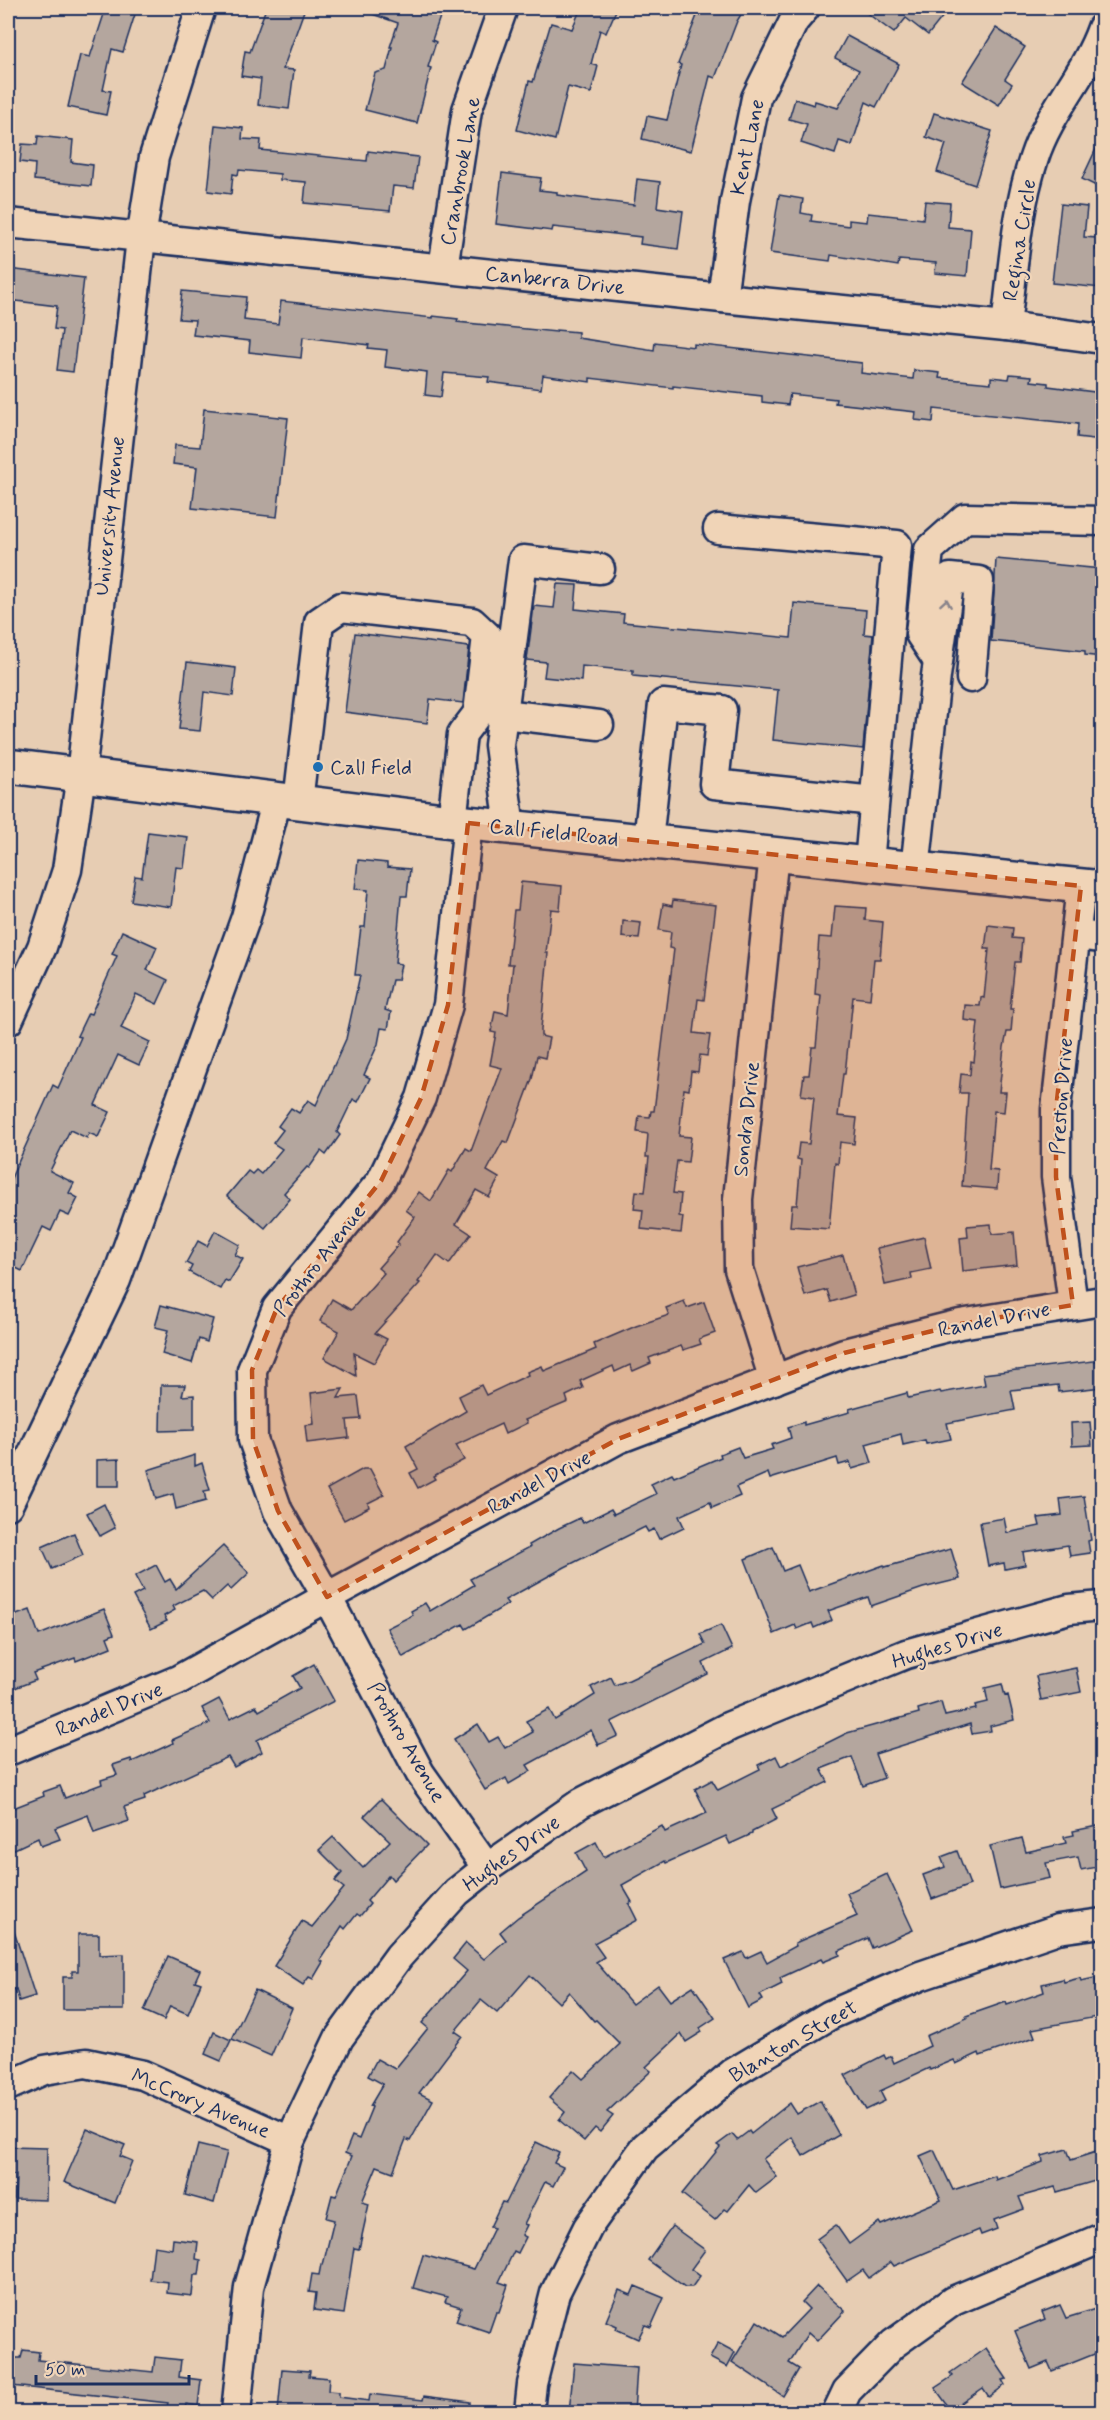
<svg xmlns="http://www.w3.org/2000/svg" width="1110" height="2420" font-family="Mynerve,sans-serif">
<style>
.building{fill:#b4a69e;stroke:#1b2f5e;stroke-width:1.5}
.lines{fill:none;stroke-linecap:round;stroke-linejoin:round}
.minor-casing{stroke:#1b2f5e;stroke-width:33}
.major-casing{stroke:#1b2f5e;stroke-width:38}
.minor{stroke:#f0d4b7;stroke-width:28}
.major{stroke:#f0d4b7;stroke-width:33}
.oneway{stroke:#86828a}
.marked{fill:#bf511c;fill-opacity:0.2;stroke:#bf511c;stroke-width:4.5;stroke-dasharray:12 8;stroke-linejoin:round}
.poi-dot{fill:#1f6fb2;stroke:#f0d4b7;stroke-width:2}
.labels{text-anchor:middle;stroke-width:4.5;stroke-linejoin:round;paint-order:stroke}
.street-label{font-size:21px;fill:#1b2f5e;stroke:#f0d4b7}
.poi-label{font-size:21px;fill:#1b2f5e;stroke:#f0d4b7;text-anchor:start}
</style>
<rect width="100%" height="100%" fill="#e7cdb3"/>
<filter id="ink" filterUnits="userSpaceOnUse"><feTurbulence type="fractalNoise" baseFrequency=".0167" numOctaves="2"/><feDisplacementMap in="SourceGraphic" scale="12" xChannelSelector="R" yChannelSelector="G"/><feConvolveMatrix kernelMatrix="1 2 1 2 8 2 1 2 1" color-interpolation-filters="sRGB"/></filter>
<g filter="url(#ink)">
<!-- building -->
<g class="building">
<polygon points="106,8 137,8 123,52 112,49 103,90 111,91 106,115 68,107 80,55 90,57"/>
<polygon points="266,8 305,8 283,69 294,70 289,109 258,105 261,79 241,76 245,51 250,52"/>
<polygon points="362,8 443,8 432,40 436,42 428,67 431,68 417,123 365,110 375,73 386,70 392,47 390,47 398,23 361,10"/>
<polygon points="581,8 617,8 606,33 600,30 591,64 598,66 591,93 568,87 555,140 517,130 529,81 533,82 551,23 572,29"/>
<polygon points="700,8 745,8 737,21 715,78 710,76 691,151 642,139 647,116 667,120 681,65 678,64"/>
<polygon points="860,8 934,8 944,15 928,35 906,18 894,33"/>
<polygon points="996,28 1025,47 1005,79 1012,84 999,105 962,82"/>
<polygon points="847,36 899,64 876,107 866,102 852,145 839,141 835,154 801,143 807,124 789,119 795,99 814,105 815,101 838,108 859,70 835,58"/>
<polygon points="934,113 992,131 975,185 937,172 946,144 926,137"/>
<polygon points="215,125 243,128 242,139 261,140 260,150 367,161 368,151 418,157 414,188 393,186 390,211 304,203 306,182 280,180 280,174 239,170 238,175 233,174 231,194 208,191"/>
<polygon points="38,136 73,140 71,162 93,165 91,186 34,180 35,164 20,162 22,144 37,145"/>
<polygon points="1102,136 1102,189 1082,179"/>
<polygon points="502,173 541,178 539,190 557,192 557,195 634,205 637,179 660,182 657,207 683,211 678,249 640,244 641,237 553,227 552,231 496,224"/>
<polygon points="779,195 803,199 801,213 812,215 811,221 849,226 849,220 867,222 868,213 923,219 925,201 950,203 948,227 971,229 967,276 935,273 936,263 899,260 898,266 831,255 830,261 770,253"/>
<polygon points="1061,204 1087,207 1084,237 1097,238 1096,250 1102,250 1102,288 1052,283"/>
<polygon points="8,269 84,278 73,372 57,370 62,330 54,329 57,306 8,300"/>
<polygon points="182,291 246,297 244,320 278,324 281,301 433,318 433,316 458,319 457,322 556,332 556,330 578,332 578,338 654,350 655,342 694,347 694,344 862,363 861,373 913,379 914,370 940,373 939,378 991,383 991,377 1009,379 1010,374 1032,376 1031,381 1048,383 1048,386 1102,393 1102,440 1077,437 1078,424 934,409 933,422 915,420 916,412 835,403 836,399 790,394 788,405 762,402 762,396 673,386 673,388 590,378 590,382 543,375 541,389 488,382 489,377 444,373 441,397 425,395 427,372 385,367 387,350 368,348 369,345 303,337 301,358 249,352 250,341 193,335 195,320 179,319"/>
<polygon points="204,409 288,418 277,517 192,508 197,467 173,464 175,445 200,447"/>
<polygon points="996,559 1102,569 1102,657 1085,655 1085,651 991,641"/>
<polygon points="557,584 577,585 575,609 624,614 623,622 791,638 794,603 866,610 864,634 873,635 863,749 773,740 778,690 633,676 633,671 582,666 581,681 544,677 546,662 527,660 534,606 554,608"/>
<polygon points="355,633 469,647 463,703 430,699 427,723 345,712"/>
<polygon points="187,662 236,668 233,696 204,692 200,731 179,729"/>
<polygon points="148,832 188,837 184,868 176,867 171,907 131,901 135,876 142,877"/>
<polygon points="358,860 387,863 387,867 410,869 407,896 401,896 395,963 401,964 398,980 392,980 385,1010 391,1012 388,1029 381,1028 378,1044 364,1075 370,1078 358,1102 353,1099 337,1132 340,1135 326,1155 321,1151 309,1168 307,1167 284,1193 290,1199 265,1228 227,1196 248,1171 252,1174 256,1170 261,1174 282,1149 273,1143 283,1130 278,1126 291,1108 299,1113 308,1100 316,1105 346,1039 360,975 355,975 361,927 365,927 368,890 355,889"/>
<polygon points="521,882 562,886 560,910 551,909 546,953 548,953 541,1029 541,1036 549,1038 545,1058 537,1056 532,1079 508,1143 503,1141 487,1171 499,1178 489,1197 476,1190 456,1224 471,1234 449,1264 437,1255 418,1282 420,1283 375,1333 387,1339 374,1363 354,1353 356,1376 324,1358 339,1331 320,1321 332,1299 351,1310 384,1273 378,1268 399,1244 397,1242 415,1217 406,1210 419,1192 431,1201 449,1170 452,1172 466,1148 471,1151 502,1068 490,1065 496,1033 491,1032 495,1011 508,1014 513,964 508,964 514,910 518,910"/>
<polygon points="673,900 716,905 704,1000 698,999 694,1033 710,1035 707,1056 700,1055 698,1072 691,1071 689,1090 684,1089 679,1136 691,1137 688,1162 677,1161 673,1193 681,1194 679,1216 683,1217 681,1233 641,1229 643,1210 634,1209 636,1191 645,1192 649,1157 646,1157 648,1134 637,1132 639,1116 650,1117 651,1111 654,1111 674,949 669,948 671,932 659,930 663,904 672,906"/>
<polygon points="835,906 866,908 865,920 883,922 880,959 874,959 870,999 853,997 845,1074 843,1074 838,1116 857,1118 854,1144 840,1142 838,1164 835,1163 829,1229 790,1226 792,1205 797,1205 801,1160 797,1159 799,1143 809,1144 814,1097 801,1095 804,1075 809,1075 812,1047 816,1047 821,995 815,994 819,937 832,938"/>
<polygon points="623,921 641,923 639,939 622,937"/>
<polygon points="988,925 1013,928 1012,938 1022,939 1020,962 1015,962 1010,1009 1013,1009 1011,1032 1007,1032 1004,1047 999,1092 1006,1092 1004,1112 994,1111 989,1170 998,1171 997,1189 962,1186 968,1093 959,1093 961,1074 970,1075 971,1061 974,1062 978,1022 964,1020 965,1005 980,1006 981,997 984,998 989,949 985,949"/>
<polygon points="122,931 157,947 147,970 168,980 157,1004 136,994 121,1028 150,1042 139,1065 118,1055 95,1105 110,1112 98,1137 89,1133 87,1138 70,1130 50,1171 74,1183 69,1193 78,1198 69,1216 60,1212 51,1231 43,1227 22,1271 8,1264 8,1185 53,1085 58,1088 81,1037 77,1036 88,1013 91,1014 117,956 112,954"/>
<polygon points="991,1224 992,1234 1014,1232 1017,1265 963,1271 960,1238 968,1237 967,1226"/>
<polygon points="215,1231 240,1245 235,1255 243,1259 229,1282 225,1280 220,1289 189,1272 192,1266 186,1263 198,1241 207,1246"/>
<polygon points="924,1237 931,1269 911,1273 912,1279 885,1285 877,1248"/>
<polygon points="843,1255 854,1295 831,1302 827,1290 805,1296 797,1267"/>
<polygon points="684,1301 687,1308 704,1302 715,1333 699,1339 701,1344 683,1350 681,1346 649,1358 651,1363 633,1371 630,1365 615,1372 613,1366 580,1381 583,1388 566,1396 568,1402 525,1420 527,1423 505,1434 501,1424 456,1445 464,1460 433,1476 435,1479 418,1488 410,1473 418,1469 406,1446 466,1411 459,1396 481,1385 486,1395 528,1375 527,1372 542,1366 544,1371 596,1349 594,1344 636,1326 669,1315 666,1308"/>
<polygon points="161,1305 213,1319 207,1342 199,1339 192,1363 162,1354 168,1330 155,1327"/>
<polygon points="1102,1360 1102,1387 1059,1392 1058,1385 1011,1390 1015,1410 947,1423 951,1439 926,1444 925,1440 903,1445 901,1434 866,1444 872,1463 852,1469 850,1462 839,1465 837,1458 770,1479 768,1473 736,1487 740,1496 712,1508 710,1502 679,1516 684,1527 659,1539 654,1529 648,1532 645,1527 565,1567 505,1600 508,1604 466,1629 463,1624 403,1657 387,1628 413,1615 411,1611 425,1603 430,1611 474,1585 470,1579 530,1547 529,1545 559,1528 580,1518 583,1523 611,1509 614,1514 656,1494 651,1484 672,1474 674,1477 721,1457 720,1454 738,1447 743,1458 773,1449 771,1445 791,1438 788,1427 804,1422 804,1425 850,1412 849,1409 907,1393 908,1398 940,1391 941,1393 985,1385 983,1374"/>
<polygon points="161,1385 185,1385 182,1396 194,1395 194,1430 160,1431"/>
<polygon points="343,1389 338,1398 358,1396 361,1419 347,1420 349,1438 307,1443 305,1425 314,1424 311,1393"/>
<polygon points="1090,1422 1092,1445 1072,1446 1071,1423"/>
<polygon points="195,1455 195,1466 202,1463 210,1490 204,1491 206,1501 176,1509 173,1494 156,1499 148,1470"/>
<polygon points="119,1459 119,1486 97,1486 97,1460"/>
<polygon points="363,1469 370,1469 384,1495 368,1503 369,1507 344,1520 327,1489"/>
<polygon points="1084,1496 1091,1540 1088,1541 1090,1553 1070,1556 1068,1545 1023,1552 1025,1565 1005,1569 1004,1563 988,1566 980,1522 1004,1518 1007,1533 1040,1526 1038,1518 1062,1515 1060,1499"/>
<polygon points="104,1504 115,1528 100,1536 87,1513"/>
<polygon points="74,1533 83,1555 52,1569 42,1547"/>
<polygon points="223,1546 249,1573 231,1590 227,1586 212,1600 203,1591 173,1606 175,1610 164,1616 167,1621 151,1629 133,1596 143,1591 135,1576 156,1565 165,1582 170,1579 176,1589"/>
<polygon points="773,1547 783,1571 798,1565 809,1592 884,1565 885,1567 951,1549 960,1579 923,1588 871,1606 868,1597 828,1611 832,1620 814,1628 812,1623 797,1629 795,1625 774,1634 745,1559"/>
<polygon points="104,1609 114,1634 107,1637 111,1647 76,1661 75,1658 33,1673 36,1680 12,1689 8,1676 8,1618 30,1610 39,1635"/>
<polygon points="721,1625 732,1649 703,1663 708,1674 611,1722 618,1736 598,1745 591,1730 527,1765 531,1771 509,1784 506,1778 485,1790 454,1739 478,1724 489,1742 498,1737 505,1748 533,1732 526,1721 549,1709 555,1720 595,1695 591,1687 611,1677 615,1685 629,1680 705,1644 700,1634"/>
<polygon points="314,1664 334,1701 257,1740 262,1752 234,1767 228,1757 144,1796 145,1800 124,1807 129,1821 94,1833 88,1815 55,1828 60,1839 41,1846 38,1838 8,1852 8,1810 44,1796 43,1792 60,1786 65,1798 102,1784 101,1780 117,1775 113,1765 131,1759 132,1762 173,1743 172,1740 210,1723 202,1708 219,1699 230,1719 256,1706 259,1711 300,1688 293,1676"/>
<polygon points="1076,1668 1081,1692 1041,1700 1036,1676"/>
<polygon points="1002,1684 1005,1696 1008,1695 1014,1720 990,1726 991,1731 972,1734 970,1724 875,1754 884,1778 863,1786 852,1757 821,1769 828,1782 772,1809 777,1819 752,1832 752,1834 730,1844 726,1836 666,1863 665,1861 622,1885 632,1902 629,1904 637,1920 594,1943 604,1957 596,1962 632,2004 658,1985 670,2001 693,1986 715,2018 700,2028 702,2032 686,2042 681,2034 646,2067 651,2071 607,2112 613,2116 600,2132 595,2128 584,2141 559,2120 565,2112 549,2098 573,2070 583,2079 620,2044 596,2020 594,2021 569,1992 559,2003 530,1975 497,2013 481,2000 455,2031 462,2036 419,2093 433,2100 410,2141 406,2139 393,2172 377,2166 362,2202 369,2204 359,2249 354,2248 344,2314 314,2310 316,2293 309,2292 312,2274 319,2275 321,2264 323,2265 334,2220 326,2218 332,2195 336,2196 352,2156 345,2153 352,2136 359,2139 372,2107 370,2106 383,2084 368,2076 377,2059 395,2069 428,2028 422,2023 467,1971 453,1959 466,1943 484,1959 506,1940 500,1932 518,1917 586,1872 576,1853 596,1842 604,1857 662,1826 665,1832 707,1813 695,1789 712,1780 718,1790 760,1769 758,1765 776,1756 781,1766 847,1733 919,1713 918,1709 941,1702 945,1716 976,1709 975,1705 988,1702 985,1688"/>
<polygon points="381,1799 427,1845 393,1880 389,1875 367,1901 370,1904 360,1916 357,1914 345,1929 342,1926 320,1960 323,1962 313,1979 309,1977 303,1985 274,1966 302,1921 312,1927 344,1888 335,1881 342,1873 319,1850 333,1837 363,1868 390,1841 364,1816"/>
<polygon points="1102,1825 1102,1866 1081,1870 1078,1857 1046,1863 1050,1878 1000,1889 990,1846 1022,1838 1026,1852 1066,1843 1064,1837 1074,1835 1073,1831"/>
<polygon points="957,1851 970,1885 932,1899 923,1875 945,1867 941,1857"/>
<polygon points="887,1874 913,1930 872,1948 868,1938 839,1951 840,1955 823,1962 821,1959 780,1978 782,1984 760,1995 763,2000 748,2008 724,1960 743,1952 746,1958 761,1951 767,1962 796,1946 795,1943 857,1916 847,1893"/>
<polygon points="11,1922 35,1996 19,2001 16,1989 8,1992 8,1923"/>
<polygon points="78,1934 99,1934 99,1955 124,1954 124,2010 63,2010 63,1977 72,1977 72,1971 78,1971"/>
<polygon points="168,1956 200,1970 195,1981 201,1983 188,2014 170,2006 164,2020 144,2011"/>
<polygon points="1080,1978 1081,1981 1095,1978 1097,1990 1102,1989 1102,2016 1032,2029 1035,2037 980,2056 979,2053 956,2064 954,2060 930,2070 929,2068 880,2091 885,2101 866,2110 845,2075 884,2055 886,2059 891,2056 894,2063 930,2046 926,2036 967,2018 966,2016 1006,2002 1007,2005 1044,1992 1042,1984 1063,1979 1064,1982"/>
<polygon points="255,1990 292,2008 271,2056 232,2039"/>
<polygon points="214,2032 231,2040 221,2061 205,2054"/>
<polygon points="820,2101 839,2135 803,2156 792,2137 763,2159 777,2177 756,2193 749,2185 728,2211 725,2209 715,2220 682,2194 720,2147 717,2145 732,2134 737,2140 749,2131 751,2134 790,2103 797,2114"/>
<polygon points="87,2129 125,2145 120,2156 132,2161 115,2203 64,2182"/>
<polygon points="536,2142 559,2153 554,2163 563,2167 553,2186 545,2182 524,2224 527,2225 522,2235 526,2237 518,2253 514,2251 499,2282 508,2285 499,2312 496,2312 489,2332 456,2321 461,2307 445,2302 447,2297 413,2288 423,2255 474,2269 494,2228 490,2227 502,2202 506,2203"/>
<polygon points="198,2145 227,2152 214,2203 185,2195"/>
<polygon points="8,2147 47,2148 46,2200 15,2199 16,2175 8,2175"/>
<polygon points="1067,2149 1071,2160 1102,2150 1102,2179 1057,2192 1055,2187 1019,2197 1024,2209 994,2220 997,2229 981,2235 979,2230 894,2266 891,2262 869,2278 863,2270 847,2281 817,2239 836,2225 849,2244 879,2222 881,2225 941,2200 920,2156 934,2150 953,2190 995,2176 996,2180 1043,2162 1042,2156"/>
<polygon points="672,2226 705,2250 691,2269 700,2276 692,2287 685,2287 648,2260"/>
<polygon points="173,2239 198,2242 196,2259 201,2260 199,2275 194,2275 192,2296 167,2293 168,2282 150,2280 154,2246 172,2249"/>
<polygon points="635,2286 664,2298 651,2327 645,2325 638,2339 616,2329 617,2326 606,2321 619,2290 631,2295"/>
<polygon points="817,2286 845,2311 817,2341 808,2333 789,2363 799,2369 783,2396 732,2362 757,2321 782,2337 809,2309 802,2302"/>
<polygon points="1060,2305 1066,2318 1102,2307 1102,2351 1052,2371 1048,2362 1031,2369 1015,2331 1045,2319 1042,2312"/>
<polygon points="718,2343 735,2352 727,2367 710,2358"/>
<polygon points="986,2348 1007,2379 1002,2380 1005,2385 989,2397 983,2388 951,2410 935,2388 953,2376 950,2373"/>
<polygon points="23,2350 39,2352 38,2360 153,2372 155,2357 181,2360 179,2377 201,2380 198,2406 186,2404 185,2409 167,2407 168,2403 12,2386 15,2358 21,2358"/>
<polygon points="574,2363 637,2368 634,2412 569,2412"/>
<polygon points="282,2369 310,2371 309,2376 329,2378 328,2391 339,2392 339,2397 369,2401 370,2394 423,2400 424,2396 470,2402 470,2412 278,2412"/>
</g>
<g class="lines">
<defs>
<g id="minor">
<polyline points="8,223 722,298 1006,326 1102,339"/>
<polyline points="443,268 467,110 503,8"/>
<polyline points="722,298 735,201 756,98 794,21 805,8"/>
<path d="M1006,326C1013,270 1016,212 1034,158C1049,111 1086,74 1102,28"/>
<polyline points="718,529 897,545 869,864"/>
<polyline points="938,661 920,634 929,550 965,518 1102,521"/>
<polyline points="503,714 599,725"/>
<polyline points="298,802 319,622 341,607 472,622 487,636 478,713 462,734 452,821"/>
<polyline points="468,823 448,1005 421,1098 381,1181 277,1308 252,1370 253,1440 278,1511 327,1597 420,1773 487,1868"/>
<polyline points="510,827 499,745 523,560 600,569"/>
<polyline points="648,841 663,704 722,710 714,784 874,801"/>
<polyline points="774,854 738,1199 739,1269 774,1380"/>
<polyline points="915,870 936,676 950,578 979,581 971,678"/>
<polyline points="1076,935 1102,938"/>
<polyline points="8,1021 42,947 67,870 81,775 141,238 154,157 201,8"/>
<polyline points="1073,1305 1056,1177 1056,1109 1081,886"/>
<polyline points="8,1505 116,1280 246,917 277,799"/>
<polyline points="8,1751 178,1680 327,1597 618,1439 844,1353 960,1324 1102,1301"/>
<polyline points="8,2086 44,2070 86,2063 143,2075 290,2141"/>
<polyline points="236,2412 249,2287 290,2141 339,2038 399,1956 457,1892 487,1868 581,1803 730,1726 906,1654 1069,1609 1102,1606"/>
<polyline points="529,2412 532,2384 555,2293 588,2227 645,2147 733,2073 830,2015 920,1976 1058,1929 1102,1923"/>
<polyline points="837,2412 847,2391 893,2344 953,2301 1102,2238"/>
</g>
<polyline id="major" points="8,766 468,823 1102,888"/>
</defs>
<!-- minor casing -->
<use href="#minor" class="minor-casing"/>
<!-- major casing -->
<use href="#major" class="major-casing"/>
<!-- minor -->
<use href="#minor" class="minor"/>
<!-- major -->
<use href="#major" class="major"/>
</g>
<!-- one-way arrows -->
<defs><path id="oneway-chevron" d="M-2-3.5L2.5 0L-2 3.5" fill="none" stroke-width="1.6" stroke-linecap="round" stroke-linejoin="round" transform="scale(1.5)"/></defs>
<use class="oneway" href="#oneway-chevron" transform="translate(946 603) rotate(-81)"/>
</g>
<!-- marked area -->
<path class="marked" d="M468,823L1081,886L1056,1109V1177L1073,1305L960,1324L844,1353L618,1439L327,1597L278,1511L253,1440L252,1370L277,1308L381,1181L421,1098L448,1005Z"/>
<!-- markers -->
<circle class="poi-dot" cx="318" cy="767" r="6"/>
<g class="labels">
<!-- street labels -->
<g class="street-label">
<text transform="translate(747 147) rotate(-78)" y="7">Kent Lane</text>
<text transform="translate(460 171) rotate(-80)" y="7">Cranbrook Lane</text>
<text transform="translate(1019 240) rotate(-81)" y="7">Regina Circle</text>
<text transform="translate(555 280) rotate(6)" y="7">Canberra Drive</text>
<text transform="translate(109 516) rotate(-84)" y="7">University Avenue</text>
<text transform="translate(554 832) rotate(6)" y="7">Call Field Road</text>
<text transform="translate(1061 1096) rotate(-86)" y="7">Preston Drive</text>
<text transform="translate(746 1119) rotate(-84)" y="7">Sondra Drive</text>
<text transform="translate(319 1260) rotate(-52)" y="7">Prothro Avenue</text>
<text transform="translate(994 1319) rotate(-11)" y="7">Randel Drive</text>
<text transform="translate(539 1482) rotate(-28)" y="7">Randel Drive</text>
<text transform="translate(947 1645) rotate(-17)" y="7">Hughes Drive</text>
<text transform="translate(109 1709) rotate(-22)" y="7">Randel Drive</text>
<text transform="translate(407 1742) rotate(60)" y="7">Prothro Avenue</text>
<text transform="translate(511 1853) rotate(-36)" y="7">Hughes Drive</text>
<text transform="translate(793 2041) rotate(-30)" y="7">Blanton Street</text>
<text transform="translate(201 2103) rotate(23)" y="7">McCrory Avenue</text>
</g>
<!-- poi labels -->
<g class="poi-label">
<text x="330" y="774">Call Field</text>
</g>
</g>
<!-- margin -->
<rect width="1110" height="2420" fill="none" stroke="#f0d4b7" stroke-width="30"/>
<rect x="15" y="15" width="1080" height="2390" fill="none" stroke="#1b2f5e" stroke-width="2" filter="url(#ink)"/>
<!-- scale -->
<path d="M36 2375v9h153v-9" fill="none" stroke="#1b2f5e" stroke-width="3"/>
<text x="45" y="2375" font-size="18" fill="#1b2f5e" stroke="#f0d4b7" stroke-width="4.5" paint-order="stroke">50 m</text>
</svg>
